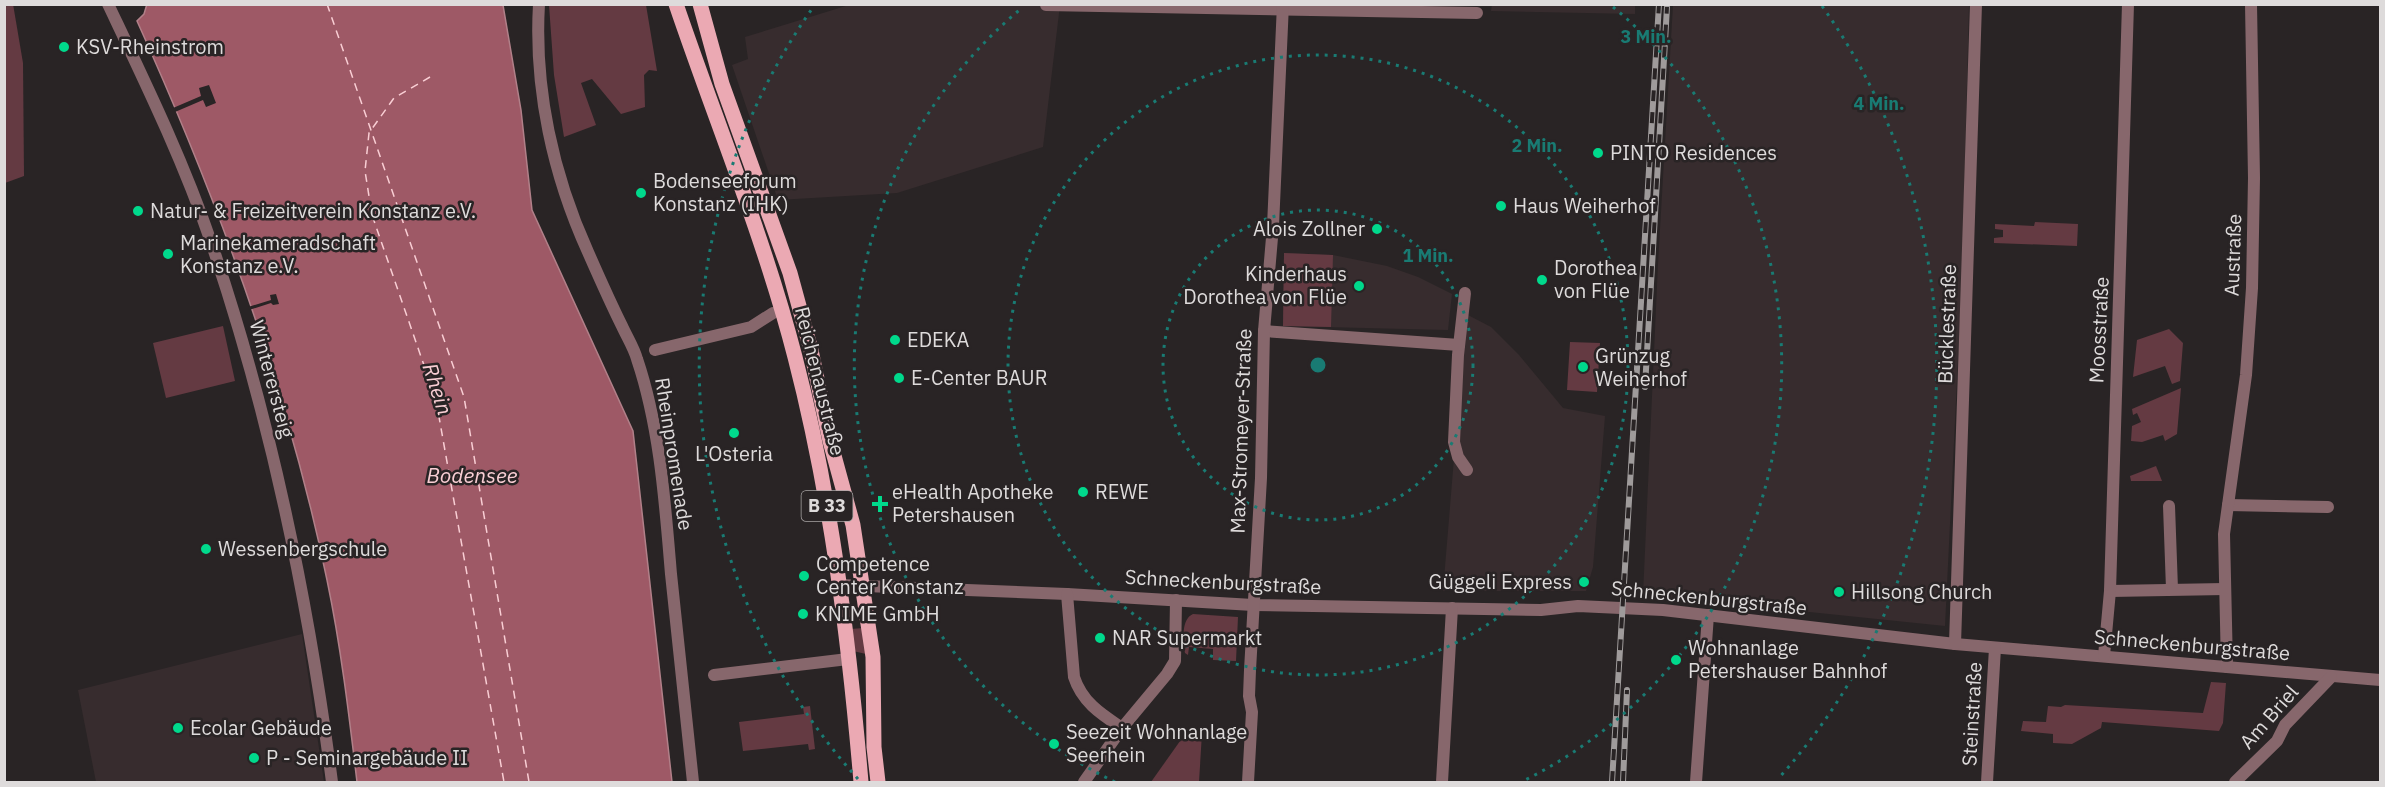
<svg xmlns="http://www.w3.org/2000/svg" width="2385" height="787" font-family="'IBM Plex Sans',sans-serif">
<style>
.built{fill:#372c2e}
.green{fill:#643a42}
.water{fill:#9e5966;stroke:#b18089;stroke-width:1.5}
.pier{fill:#292425}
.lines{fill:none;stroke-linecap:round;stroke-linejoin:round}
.ferry{stroke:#f9ced4;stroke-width:1.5;stroke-dasharray:8 6;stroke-linecap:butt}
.street{stroke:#87676c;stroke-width:12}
.primary{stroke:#eba9b3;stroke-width:15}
.rail-casing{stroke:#9f9b9b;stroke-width:6}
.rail{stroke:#292425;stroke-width:4;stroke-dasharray:11;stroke-linecap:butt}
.ring{fill:none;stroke:#197b73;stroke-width:3;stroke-dasharray:3 6}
.poi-dot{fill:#00d98c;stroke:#292425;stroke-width:2}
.labels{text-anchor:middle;stroke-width:5;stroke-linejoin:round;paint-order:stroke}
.shield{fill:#292425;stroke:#a8a4a4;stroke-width:1.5}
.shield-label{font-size:18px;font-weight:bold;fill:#dedbdb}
.poi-label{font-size:20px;fill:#dedbdb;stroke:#292425;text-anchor:start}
.street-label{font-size:20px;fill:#dedbdb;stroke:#292425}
.water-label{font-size:21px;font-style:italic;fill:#f9ced4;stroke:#292425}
.centre{fill:#197b73;stroke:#292425;stroke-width:3}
.ring-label{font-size:18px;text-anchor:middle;font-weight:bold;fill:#197b73;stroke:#292425;stroke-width:5;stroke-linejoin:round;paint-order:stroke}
</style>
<rect width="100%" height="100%" fill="#292425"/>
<!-- built -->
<g class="built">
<polygon points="1492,4 1635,4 1635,14 1491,11"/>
<polygon points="849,5 1060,5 1043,147 897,193 778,200 732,65 748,59 745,37"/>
<polygon points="1673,5 1969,5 1962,278 1945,626 1643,595 1658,264"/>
<polygon points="1284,253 1333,255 1387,266 1418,277 1452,294 1448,330 1283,326"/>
<polygon points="1466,314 1491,327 1519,355 1563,408 1605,416 1593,567 1586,591 1443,591"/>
<polygon points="302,634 324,782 96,782 78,690"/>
</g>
<!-- green -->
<g class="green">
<polygon points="13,4 23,63 24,176 5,183 4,5"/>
<polygon points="549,5 646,5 657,71 649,70 644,75 645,107 621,114 592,79 581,83 596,125 564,137 554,75"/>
<polygon points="2035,222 2078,224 2077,246 1994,243 1994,238 2003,237 2003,230 1995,229 1995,224 2034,226"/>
<polygon points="1284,253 1333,255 1331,327 1283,326"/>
<polygon points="223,326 235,381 166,398 153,343"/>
<polygon points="2169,329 2183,343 2180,381 2172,384 2165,366 2133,377 2137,340"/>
<polygon points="1570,342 1600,343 1597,392 1567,390"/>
<polygon points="2181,388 2177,434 2165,441 2163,435 2142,442 2131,441 2132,426 2141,422 2137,413 2133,415 2132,409"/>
<polygon points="2156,466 2162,481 2131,481 2130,476"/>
<path d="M1193,614L1238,617L1236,661L1213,660V649L1189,647L1188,655L1185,653C1183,641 1181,619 1193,614Z"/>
<polygon points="863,628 866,654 853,651 851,629"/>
<polygon points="2211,682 2226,683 2223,723 2219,731 2102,722 2101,728 2072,744 2053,743 2053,734 2021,731 2023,721 2046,722 2048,706 2061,707 2065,705 2203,713"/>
<polygon points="810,706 815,749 809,750 808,744 743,751 739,722 804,714 803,707"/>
<polygon points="1190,727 1202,733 1199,782 1151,782"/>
</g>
<!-- water -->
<path class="water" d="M147,4L503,5L521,110L532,210L633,431L672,782H357C349,715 341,647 327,580C287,387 218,200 137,21L144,14Z"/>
<!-- pier -->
<g class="pier">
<polygon points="209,85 216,103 206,107 203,100 175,112 173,108 201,96 199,88"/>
<polygon points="276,294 279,304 273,305 271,303 249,310 248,307 271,300 270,295"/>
</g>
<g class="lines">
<!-- ferry -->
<g class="ferry">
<polyline points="327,4 464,397 529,782"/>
<polyline points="430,77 394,98 369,133 365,171 372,215 436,400 504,782"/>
</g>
<!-- street -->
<g class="street">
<path d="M108,4C145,82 183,160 211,242C271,418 308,598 332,782"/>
<path d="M539,4C534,89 553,175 588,252C599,277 610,302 622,326C627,337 634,348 637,359C660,427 665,503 671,574C678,644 686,713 693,782"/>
<polyline points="1046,5 1477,13"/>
<polyline points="1465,293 1458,355 1454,442 1458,457 1467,470"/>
<polyline points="1264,331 1459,345"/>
<polyline points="655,350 751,327 773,313"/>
<polyline points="2228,505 2328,507"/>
<polyline points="2169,506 2172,589"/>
<polyline points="840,585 1067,594 1253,605 1541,610 1578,606 1663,610 1955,644 2380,680"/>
<polyline points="2110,591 2225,589"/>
<path d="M1067,594L1074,677C1082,702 1101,714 1122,728"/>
<polyline points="1955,644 1976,4"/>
<polyline points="2104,656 2110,591 2128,4"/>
<polyline points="2227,667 2224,534 2246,375 2252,288 2254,178 2251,4"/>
<polyline points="714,675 848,659"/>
<polyline points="1084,782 1122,728 1167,674 1175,661 1176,600"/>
<polyline points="1248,782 1252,712 1249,696 1250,670 1261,478 1264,331 1273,226 1283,4"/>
<polyline points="1442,782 1452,608"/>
<polyline points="1696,782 1708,615"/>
<polyline points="1987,782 1995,648"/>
<polyline points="2235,782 2277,741 2285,725 2331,677"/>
</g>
<!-- primary -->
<g class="primary">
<path d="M676,4C716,122 764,237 795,357C831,496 849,640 861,782"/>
<polyline points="700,4 722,84 790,273 811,350 830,441 853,525 873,657 874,747 878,782"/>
</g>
<defs>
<g id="rail">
<polyline points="1645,387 1667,7"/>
<polyline points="1612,782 1659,4"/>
<polyline points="1623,782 1627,690"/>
</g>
</defs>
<!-- rail casing -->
<use href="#rail" class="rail-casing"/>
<!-- rail -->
<use href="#rail" class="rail"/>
</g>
<!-- distance rings -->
<g class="ring">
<circle cx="1318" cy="365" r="155"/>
<circle cx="1318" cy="365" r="310"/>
<path d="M1115 782A464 464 0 0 1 1023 7M1613 7A464 464 0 0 1 1521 782"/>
<path d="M858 779A619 619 0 0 1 814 6M1822 6A619 619 0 0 1 1778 779"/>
</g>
<!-- markers -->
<g class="poi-dot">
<circle cx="64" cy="47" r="6"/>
<circle cx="1598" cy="153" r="6"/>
<circle cx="641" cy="193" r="6"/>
<circle cx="1501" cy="206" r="6"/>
<circle cx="138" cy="211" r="6"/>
<circle cx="1377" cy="229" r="6"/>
<circle cx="168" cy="254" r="6"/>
<circle cx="1542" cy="280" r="6"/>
<circle cx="1359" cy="286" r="6"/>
<circle cx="895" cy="340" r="6"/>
<circle cx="1583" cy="367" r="6"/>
<circle cx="899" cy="378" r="6"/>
<circle cx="734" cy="433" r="6"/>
<circle cx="1083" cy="492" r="6"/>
<path d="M877 495h6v6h6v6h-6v6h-6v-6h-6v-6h6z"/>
<circle cx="206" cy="549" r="6"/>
<circle cx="804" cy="576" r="6"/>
<circle cx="1584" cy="582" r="6"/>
<circle cx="1839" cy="592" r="6"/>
<circle cx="803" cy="614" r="6"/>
<circle cx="1100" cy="638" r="6"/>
<circle cx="1676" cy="660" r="6"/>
<circle cx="178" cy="728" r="6"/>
<circle cx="1054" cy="744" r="6"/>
<circle cx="254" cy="758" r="6"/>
</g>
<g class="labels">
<!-- shield labels -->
<rect class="shield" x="801.5" y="491" width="51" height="30" rx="4.5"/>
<g class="shield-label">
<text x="827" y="512">B 33</text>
</g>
<!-- poi labels -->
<g class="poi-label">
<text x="76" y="54">KSV-Rheinstrom</text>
<text x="1610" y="160">PINTO Residences</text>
<text x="653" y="188">Bodenseeforum<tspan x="653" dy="23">Konstanz (IHK)</tspan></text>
<text x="1513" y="213">Haus Weiherhof</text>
<text x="150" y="218">Natur- &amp; Freizeitverein Konstanz e.V.</text>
<text x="1365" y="236" text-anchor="end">Alois Zollner</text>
<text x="180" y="250">Marinekameradschaft<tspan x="180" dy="23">Konstanz e.V.</tspan></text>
<text x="1554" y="275">Dorothea<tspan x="1554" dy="23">von Flüe</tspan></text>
<text x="1347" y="281" text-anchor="end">Kinderhaus<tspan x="1347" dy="23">Dorothea von Flüe</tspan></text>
<text x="907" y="347">EDEKA</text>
<text x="1595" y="363">Grünzug<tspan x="1595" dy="23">Weiherhof</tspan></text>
<text x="911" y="385">E-Center BAUR</text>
<text x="734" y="461" text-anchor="middle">L'Osteria</text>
<text x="892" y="499">eHealth Apotheke<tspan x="892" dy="23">Petershausen</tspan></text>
<text x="1095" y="499">REWE</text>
<text x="218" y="556">Wessenbergschule</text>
<text x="816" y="571">Competence<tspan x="816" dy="23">Center Konstanz</tspan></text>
<text x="1572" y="589" text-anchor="end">Güggeli Express</text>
<text x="1851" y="599">Hillsong Church</text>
<text x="815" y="621">KNIME GmbH</text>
<text x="1112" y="645">NAR Supermarkt</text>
<text x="1688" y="655">Wohnanlage<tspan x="1688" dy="23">Petershauser Bahnhof</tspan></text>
<text x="190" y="735">Ecolar Gebäude</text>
<text x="1066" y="739">Seezeit Wohnanlage<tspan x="1066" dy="23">Seerhein</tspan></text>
<text x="266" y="765">P - Seminargebäude II</text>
</g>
<!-- street labels -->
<g class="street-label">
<text transform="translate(2233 255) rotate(-88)" y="7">Austraße</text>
<text transform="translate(1947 324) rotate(-88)" y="7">Bücklestraße</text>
<text transform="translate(2099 330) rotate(-87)" y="7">Moosstraße</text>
<text transform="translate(272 379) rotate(75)" y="7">Winterersteig</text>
<text transform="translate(820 381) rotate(76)" y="7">Reichenaustraße</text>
<text transform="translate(1241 431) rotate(-88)" y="7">Max-Stromeyer-Straße</text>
<text transform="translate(674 454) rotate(81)" y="7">Rheinpromenade</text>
<text transform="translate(1223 582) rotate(3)" y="7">Schneckenburgstraße</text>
<text transform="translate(1709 598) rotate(6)" y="7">Schneckenburgstraße</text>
<text transform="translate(2192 645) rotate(5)" y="7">Schneckenburgstraße</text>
<text transform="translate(1972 714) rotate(-87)" y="7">Steinstraße</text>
<text transform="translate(2269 717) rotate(-49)" y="7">Am Briel</text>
</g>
<!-- water labels -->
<g class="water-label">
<text transform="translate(437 389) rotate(72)" y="7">Rhein</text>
<text x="472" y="483">Bodensee</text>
</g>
</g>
<circle cx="1318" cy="365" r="9" class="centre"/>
<g class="ring-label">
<text x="1646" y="43">3 Min.</text>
<text x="1879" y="110">4 Min.</text>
<text x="1537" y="152">2 Min.</text>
<text x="1428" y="262">1 Min.</text>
</g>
<!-- border -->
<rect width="2385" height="787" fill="none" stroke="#dedbdb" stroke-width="12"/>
</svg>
